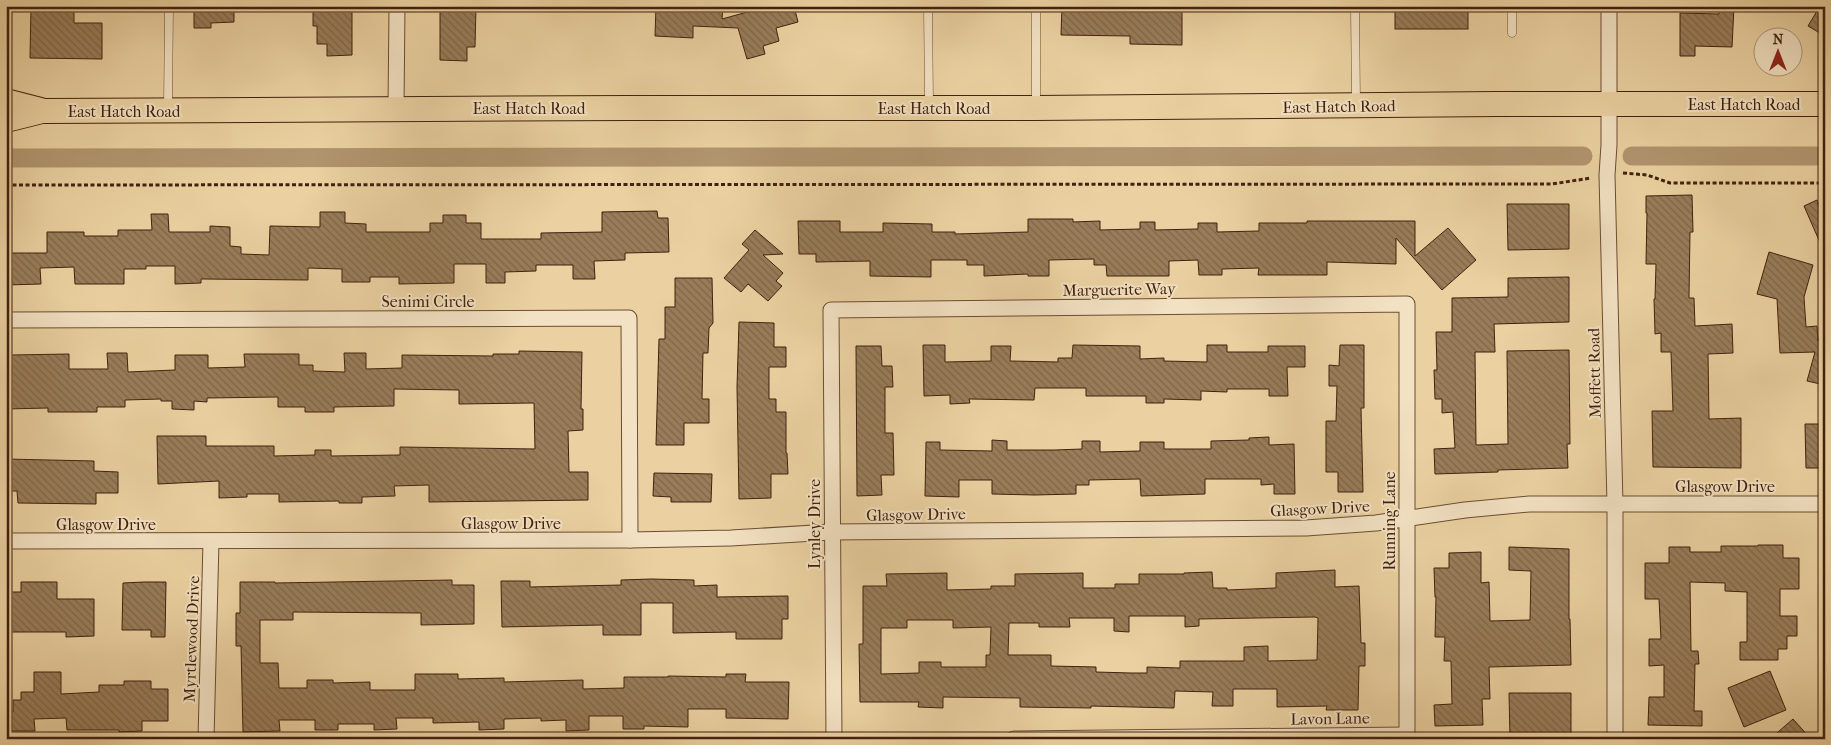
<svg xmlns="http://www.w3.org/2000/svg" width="1831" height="745" font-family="'IM FELL French Canon',serif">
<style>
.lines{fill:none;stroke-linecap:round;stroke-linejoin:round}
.canal{stroke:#b1956f;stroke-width:19}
.building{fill:url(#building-back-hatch);stroke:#41210e;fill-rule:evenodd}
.service-casing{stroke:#6c4d33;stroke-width:9}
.minor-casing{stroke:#6c4d33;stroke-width:17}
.primary-casing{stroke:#41210e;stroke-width:26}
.path{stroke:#41210e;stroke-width:3;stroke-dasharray:4 2.5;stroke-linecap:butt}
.service{stroke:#f2e1c2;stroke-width:8}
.minor{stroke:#f2e1c2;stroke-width:15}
.primary{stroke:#ebd1a1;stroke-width:24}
.labels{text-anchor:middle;stroke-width:4;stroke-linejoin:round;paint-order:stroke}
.street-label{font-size:16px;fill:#41210e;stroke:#f2e1c2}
</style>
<defs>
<pattern id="building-back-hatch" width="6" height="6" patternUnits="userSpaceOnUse" patternTransform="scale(1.25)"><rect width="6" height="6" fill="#997d5a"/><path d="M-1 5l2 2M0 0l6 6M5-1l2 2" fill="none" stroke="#7e6649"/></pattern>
</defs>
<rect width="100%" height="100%" fill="#ebd1a1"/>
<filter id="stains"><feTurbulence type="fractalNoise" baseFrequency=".004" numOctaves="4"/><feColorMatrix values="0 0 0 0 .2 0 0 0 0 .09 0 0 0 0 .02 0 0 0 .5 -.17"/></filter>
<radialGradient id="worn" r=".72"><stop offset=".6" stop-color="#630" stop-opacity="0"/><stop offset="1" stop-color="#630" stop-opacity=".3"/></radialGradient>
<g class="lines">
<!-- canal -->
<g class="canal">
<polyline points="1632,156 1825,156"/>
<polyline points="6,158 1583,156"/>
</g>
</g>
<!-- building -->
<g class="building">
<polygon points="31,6 74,6 74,23 102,23 102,59 30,58"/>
<polygon points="194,6 234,6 234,22 211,23 211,28 194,28"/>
<polygon points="313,6 352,6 352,55 327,56 327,44 317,44 317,26 313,26"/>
<polygon points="440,6 476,6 475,47 467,47 467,61 440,60"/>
<polygon points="656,6 723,6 722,19 769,6 794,6 798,22 776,28 779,41 763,46 765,54 747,59 738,28 693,26 693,38 655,36"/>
<polygon points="1062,6 1182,6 1182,45 1130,44 1130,36 1061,35"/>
<rect x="1395" y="6" width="73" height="23"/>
<polygon points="1719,6 1734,6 1732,47 1695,46 1695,56 1680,56 1680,13 1719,14"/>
<polygon points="1820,6 1825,6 1825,36 1808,26"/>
<polygon points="1692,195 1693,232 1690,232 1689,298 1694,298 1695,326 1732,324 1733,353 1708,354 1709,419 1741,418 1741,468 1653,467 1652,411 1673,411 1671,352 1661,352 1661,333 1655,334 1654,299 1655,299 1656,264 1646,264 1647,213 1646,213 1646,196"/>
<polygon points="1817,200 1818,204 1825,201 1825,254 1804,206"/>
<polygon points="1507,204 1569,204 1569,249 1508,250"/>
<polygon points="657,211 658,218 668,218 669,252 625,253 625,260 594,261 595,279 573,279 573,265 536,265 536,271 505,272 505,283 486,283 486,264 454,264 454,283 399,284 399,277 370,277 370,282 342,282 342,269 308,268 308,280 201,279 201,283 175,284 175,266 146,266 146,269 124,269 124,284 75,284 74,267 40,268 41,284 6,285 6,253 47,253 47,232 84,232 84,236 118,236 118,230 152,230 151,214 168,214 169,232 210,232 210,226 230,227 230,246 241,247 241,254 269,255 270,226 320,227 320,212 345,212 345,223 366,224 366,232 430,232 430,223 443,223 443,215 466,215 466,223 481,223 481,239 541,239 541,233 602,232 602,212"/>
<polygon points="1028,219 1073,219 1073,222 1100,221 1100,230 1140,229 1140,222 1155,222 1155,230 1198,229 1198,223 1217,223 1217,232 1259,231 1259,223 1307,223 1307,221 1415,221 1415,256 1448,228 1476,260 1442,290 1396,238 1396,264 1327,262 1327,275 1258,275 1259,268 1222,269 1222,275 1199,275 1198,260 1169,261 1169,276 1107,276 1106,265 1094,265 1094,259 1049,260 1049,276 1028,276 1028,274 984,276 984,265 967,265 967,260 931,260 931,277 870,276 870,261 816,262 816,254 799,254 798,221 840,221 840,232 883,232 883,223 932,224 932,232 955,232 955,234 1028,232"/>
<polygon points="755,230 783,254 763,255 783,273 776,281 782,286 768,301 748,284 741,292 724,278 749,250 742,244"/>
<polygon points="1769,252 1813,265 1804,297 1806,327 1817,326 1818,341 1820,333 1825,333 1825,385 1807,381 1815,352 1780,353 1777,299 1757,294"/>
<polygon points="1569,277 1569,322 1494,324 1495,352 1475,352 1476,445 1508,444 1507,351 1569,350 1570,444 1567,444 1568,468 1498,470 1498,472 1435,474 1434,449 1455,448 1453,412 1442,413 1442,399 1435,399 1434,370 1437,370 1436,332 1452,332 1452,298 1508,297 1508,278"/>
<polygon points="675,278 712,278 713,323 709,328 708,353 703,353 702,399 709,399 709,423 684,423 684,445 656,445 659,339 665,339 665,307 675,307"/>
<polygon points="739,322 774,323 774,347 786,347 786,367 769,367 769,399 776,399 776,412 786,412 786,453 787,453 788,474 771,474 771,498 739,499 737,387"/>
<polygon points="923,345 945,345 945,362 991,361 991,346 1011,346 1010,361 1058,362 1058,358 1072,358 1073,345 1140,346 1140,359 1164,358 1164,361 1207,362 1207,345 1227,345 1227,352 1268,352 1268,346 1305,346 1305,367 1287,367 1288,396 1269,396 1269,389 1227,389 1227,392 1201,391 1201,400 1164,399 1164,403 1146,403 1146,396 1086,396 1086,388 1035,388 1034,400 969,399 970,403 950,404 950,395 924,396"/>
<polygon points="1340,345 1364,345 1364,408 1361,408 1363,492 1338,492 1338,472 1326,472 1326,421 1336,421 1337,386 1329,386 1329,365 1339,366"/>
<polygon points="856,346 881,346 882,366 892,366 893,387 885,387 885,433 893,433 894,475 881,475 882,495 857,496"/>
<polygon points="519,351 582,352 581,409 583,409 583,430 568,431 569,472 588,472 588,500 429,502 429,485 394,486 395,496 362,497 362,503 339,503 339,501 279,502 279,494 247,494 247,497 219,498 219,481 158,484 157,436 206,436 206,446 274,446 274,456 315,455 315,450 331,450 331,456 400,455 400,447 535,449 534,403 459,404 459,390 394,389 394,406 334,407 334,412 305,412 305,407 278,407 278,397 207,398 207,402 194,401 194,410 172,409 172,401 161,401 161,399 125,400 125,407 97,407 97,412 48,412 48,408 6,409 6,371 12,371 11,355 69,354 69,369 108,369 107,353 127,353 128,372 175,370 175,355 208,355 208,368 245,367 244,354 299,354 299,365 313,365 313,371 345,372 344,353 366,353 366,369 402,368 402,355 493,356 493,354 519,354"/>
<polygon points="1805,424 1825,424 1825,468 1806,468"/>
<polygon points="1269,437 1269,445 1294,444 1295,494 1274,494 1274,484 1261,485 1261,479 1205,479 1205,494 1141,496 1140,479 1089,480 1089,485 1076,485 1076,494 1035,495 992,494 992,480 959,480 959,497 925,496 926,442 940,442 940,450 992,451 992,440 1007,441 1007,450 1055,450 1082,449 1082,441 1100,441 1100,452 1140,451 1140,442 1164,442 1164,449 1211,449 1211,441 1249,440 1249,438"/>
<polygon points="6,459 94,461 94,471 118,472 118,493 96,493 96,504 18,503 17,491 6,491"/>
<polygon points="654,473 712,474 711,502 671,502 671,497 653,496"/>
<polygon points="1758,545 1783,545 1783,558 1799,558 1799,589 1780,589 1780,616 1797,616 1797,636 1787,636 1787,649 1778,649 1778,660 1740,660 1740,642 1747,642 1747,592 1725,591 1725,583 1690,582 1691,651 1698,651 1699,664 1695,664 1694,711 1702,711 1702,726 1648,725 1649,697 1664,697 1664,665 1649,666 1649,639 1661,639 1659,599 1645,599 1645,563 1669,563 1669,547 1690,547 1690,552 1721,552 1721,546 1758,546"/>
<polygon points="1509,547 1569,549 1569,619 1570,619 1571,665 1489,667 1490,699 1482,699 1483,725 1435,726 1434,705 1452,704 1451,661 1444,661 1445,637 1435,637 1436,597 1435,597 1434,568 1449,568 1449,553 1481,552 1481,583 1489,582 1490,621 1530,620 1531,571 1509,570"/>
<path d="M1335,570V587L1359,586L1361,643H1365V666H1359L1358,710H1326L1327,706L1277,707V689H1233V706H1212L1213,692L1175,691L1174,708L1091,706V708L1020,707V698L943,697V708L918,707L919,702H860L859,644H863V586H887L886,574L947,573V590L991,589V586H1015V574L1083,573V588H1115V584H1139V574H1184V573L1212,572L1213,588H1227V590L1276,588V573ZM1129,616H1185V627L1199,626V619L1315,617L1318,618L1317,660L1268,661V646L1244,647V661H1180V668L1147,667V673H1131L1096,672V667L1051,666V655H1008L1009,623H1039V627H1070L1069,618H1114V631L1129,632ZM907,620H953V628L991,627L990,655H986V667H941V662H919V673L881,674V628H907Z"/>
<polygon points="651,579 694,580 694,586 717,585 717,597 788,596 788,619 782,619 782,639 736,639 736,632 673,633 673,603 641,603 641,635 603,635 603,625 502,627 501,581 530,581 530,587 621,585 621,580"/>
<polygon points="452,580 452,585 474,585 474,624 421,625 421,613 293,612 293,620 260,620 260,663 278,663 279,688 307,688 307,680 333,680 333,683 370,682 370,690 415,690 415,674 458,674 458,679 504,678 504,682 583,680 583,689 624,688 624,677 668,677 668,676 726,677 726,674 746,674 745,682 789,682 788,719 726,718 726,709 688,709 688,727 644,726 644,729 623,729 623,716 589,716 589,730 566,731 566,720 541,721 541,718 504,719 504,729 479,730 479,722 433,723 433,718 396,718 397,729 374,730 374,724 338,724 338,730 315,730 315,720 279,720 280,731 243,732 241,646 236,646 236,613 240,613 240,582 275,582 275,583"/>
<polygon points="21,582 57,582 57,599 94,599 94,636 66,637 66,632 9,632 9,592 21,592"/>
<polygon points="144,582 166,582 165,637 151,637 151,630 122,630 123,583"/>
<polygon points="1770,671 1786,710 1744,727 1728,688"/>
<polygon points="34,672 61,672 61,694 99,692 99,685 124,685 124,681 151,681 151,689 168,689 168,721 142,721 142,731 119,732 119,730 67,730 66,718 34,719 35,731 6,731 6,712 13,712 13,700 21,700 21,692 34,692"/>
<polygon points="1509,693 1571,693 1571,738 1510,739"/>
<polygon points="1793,719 1811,739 1770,739"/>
</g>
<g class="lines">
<defs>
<g id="service">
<polyline points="928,6 929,104"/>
<polyline points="1036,6 1036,106"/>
<polyline points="1355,6 1356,104"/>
<polyline points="1512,6 1512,33"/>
<polyline points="168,107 169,6"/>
</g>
<g id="minor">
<polyline points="1609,6 1609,145 1607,175 1615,504 1615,739"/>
<polyline points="396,109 397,6"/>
<polyline points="6,320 629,318 630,540"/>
<polyline points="6,541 630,540 731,538 831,532 1306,528 1376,523 1465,510 1529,504 1825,504"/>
<polyline points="206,739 211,541"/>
<polyline points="834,739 831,310 1407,304 1407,739"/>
<polyline points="1014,739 1407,735"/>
</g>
<g id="primary">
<polyline points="6,101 41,110"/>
<polyline points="6,120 42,111 629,108 1036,108 1497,104 1825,104"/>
</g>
</defs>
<!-- service casing -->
<use href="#service" class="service-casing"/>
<!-- minor casing -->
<use href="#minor" class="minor-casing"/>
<!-- primary casing -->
<use href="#primary" class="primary-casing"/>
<!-- path -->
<g class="path">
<polyline points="1623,173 1647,175 1670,183 1825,183"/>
<polyline points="6,185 1552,184 1591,178"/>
</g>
<!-- service -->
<use href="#service" class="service"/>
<!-- minor -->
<use href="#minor" class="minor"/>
<!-- primary -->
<use href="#primary" class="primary"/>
</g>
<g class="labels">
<!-- street labels -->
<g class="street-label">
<text x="1744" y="110">East Hatch Road</text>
<text transform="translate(1339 106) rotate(-1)" y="6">East Hatch Road</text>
<text x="529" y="114">East Hatch Road</text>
<text x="934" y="114">East Hatch Road</text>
<text x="124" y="117">East Hatch Road</text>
<text transform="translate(1119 289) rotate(-1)" y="6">Marguerite Way</text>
<text x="428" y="307">Senimi Circle</text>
<text transform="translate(1594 373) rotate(-91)" y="6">Moffett Road</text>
<text x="1725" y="492">Glasgow Drive</text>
<text transform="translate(1320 508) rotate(-3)" y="6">Glasgow Drive</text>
<text transform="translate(916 514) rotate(-1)" y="6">Glasgow Drive</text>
<text transform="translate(1389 521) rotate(-90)" y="6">Running Lane</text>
<text x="511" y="529">Glasgow Drive</text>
<text x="106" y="530">Glasgow Drive</text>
<text transform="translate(814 524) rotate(-90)" y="6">Lynley Drive</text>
<text transform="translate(191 639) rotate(-88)" y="6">Myrtlewood Drive</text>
<text transform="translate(1330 718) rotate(-1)" y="6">Lavon Lane</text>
</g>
</g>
<!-- margin -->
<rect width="1831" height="745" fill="none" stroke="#ebd1a1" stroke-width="25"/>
<rect x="8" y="8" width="1816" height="730" fill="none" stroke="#41210e" stroke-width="2.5"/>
<rect x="12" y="12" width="1806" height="720" fill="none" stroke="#41210e"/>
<!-- north arrow -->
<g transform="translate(1778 52)"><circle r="24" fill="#f2e1c2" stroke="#ab947a"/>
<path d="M0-4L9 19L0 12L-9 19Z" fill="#8f2418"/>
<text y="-8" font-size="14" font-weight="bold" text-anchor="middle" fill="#41210e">N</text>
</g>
<rect width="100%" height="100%" filter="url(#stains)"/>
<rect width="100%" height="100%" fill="url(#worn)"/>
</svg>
